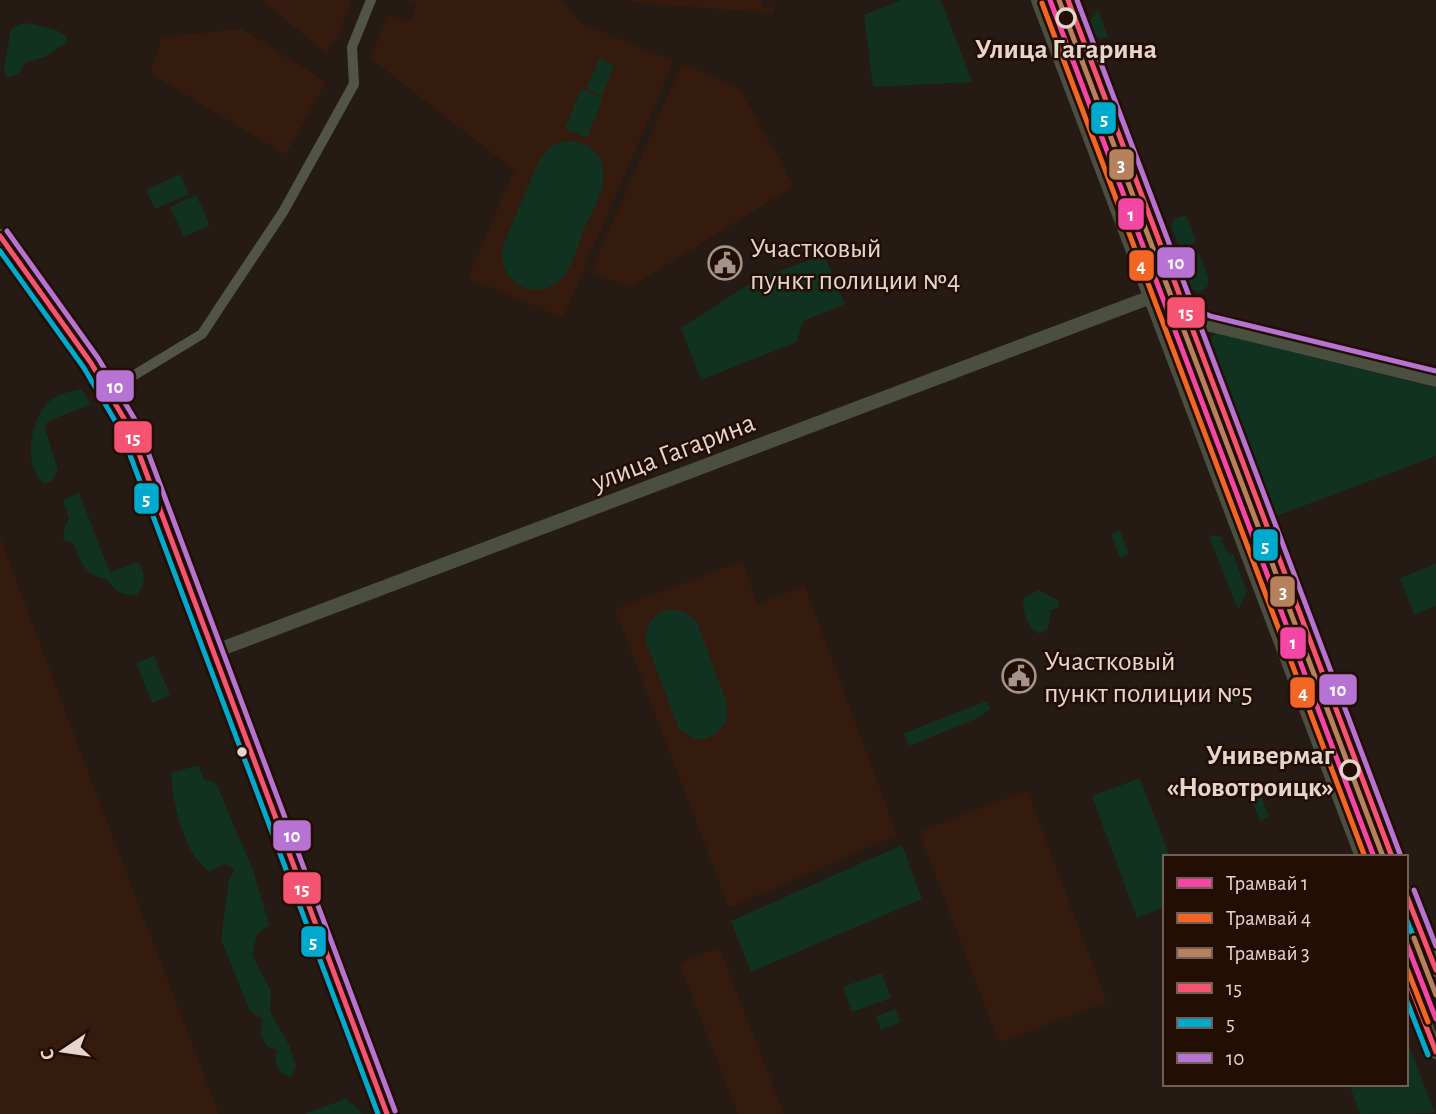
<svg xmlns="http://www.w3.org/2000/svg" width="1436" height="1114" font-family="'Alegreya Sans',sans-serif">
<style>
.built{fill:#351b0d}
.green{fill:#113221}
.lines{fill:none;stroke-linecap:round;stroke-linejoin:round}
.street{stroke:#535449;stroke-width:10}
.secondary{stroke:#4a4f40;stroke-width:14}
.bus-1-casing{stroke:#230e04;stroke-width:10}
.bus-2-casing{stroke:#230e04;stroke-width:10}
.bus-3-casing{stroke:#230e04;stroke-width:10}
.bus-1{stroke:#f65372;stroke-width:5}
.bus-2{stroke:#00a9ce;stroke-width:5}
.bus-3{stroke:#b673d3;stroke-width:5}
.tram-1-casing{stroke:#230e04;stroke-width:10}
.tram-2-casing{stroke:#230e04;stroke-width:10}
.tram-3-casing{stroke:#230e04;stroke-width:10}
.tram-1{stroke:#f346a5;stroke-width:5}
.tram-2{stroke:#f26522;stroke-width:5}
.tram-3{stroke:#b6815c;stroke-width:5}
.stop-dot{fill:#230e04;stroke:#e5d5ce;stroke-width:3.5}
.bus-dot{fill:#e5d5ce;stroke:#230e04;stroke-width:2.5}
.labels{text-anchor:middle;stroke-width:5;stroke-linejoin:round;paint-order:stroke}
.stop-label{font-size:28px;font-weight:bold;fill:#e5d5ce;stroke:#230e04}
.poi-label{font-size:28px;fill:#e5d5ce;stroke:#230e04;text-anchor:start}
.street-label{font-size:28px;fill:#e5d5ce;stroke:#230e04}
.line-badge{stroke:#230e04;stroke-width:2.5}
.badge-label{font-size:19px;text-anchor:middle;font-weight:bold;fill:#fff}
</style>
<rect width="100%" height="100%" fill="#251a14"/>
<!-- built -->
<g class="built">
<polygon points="261,0 352,0 338,35 326,53"/>
<polygon points="408,0 562,0 581,23 674,61 563,318 468,278 514,170 370,58 389,14 410,22 417,4"/>
<polygon points="631,0 762,0 762,7 774,7 774,13 634,3"/>
<polygon points="242,29 326,82 286,155 150,73 162,37"/>
<polygon points="682,63 740,89 794,186 629,288 591,271"/>
<polygon points="0,537 96,793 219,1114 0,1114"/>
<polygon points="742,561 758,604 805,586 897,835 729,908 615,609"/>
<polygon points="1027,790 1107,1002 999,1043 919,832"/>
<polygon points="719,947 784,1114 738,1114 679,963"/>
</g>
<!-- green -->
<g class="green">
<polygon points="901,0 941,0 972,82 873,87 864,15"/>
<polygon points="1098,10 1108,37 1094,38 1088,24"/>
<path d="M28,23L56,30L66,36L67,42L47,56L25,63C20,72 17,77 6,77L4,68L11,29L18,25Z"/>
<polygon points="599,59 614,65 602,96 586,89"/>
<polygon points="581,89 603,98 587,138 565,129"/>
<path d="M565,141C576,141 586,143 594,151C617,174 593,208 583,232C577,247 572,269 560,280C548,292 528,293 515,282C504,273 501,261 502,248L540,158L551,146Z"/>
<polygon points="180,174 189,194 155,209 146,190"/>
<polygon points="196,195 210,225 184,237 170,207"/>
<polygon points="1181,216 1187,217 1196,241 1193,244 1182,247 1177,242 1171,225 1174,219"/>
<polygon points="1189,252 1199,253 1209,279 1208,286 1199,292 1192,289 1182,262 1184,255"/>
<polygon points="824,255 845,304 803,321 797,342 701,380 681,328 757,279"/>
<polygon points="1217,333 1436,388 1436,456 1279,515 1267,513 1207,351 1209,338"/>
<path d="M81,389L91,404L51,420L44,425L58,470L52,481L44,483C21,467 31,411 54,398C61,393 72,391 81,389Z"/>
<path d="M79,493L110,572L139,562C146,575 145,583 138,595C123,595 116,593 108,580C84,574 82,565 73,543L63,540L65,526L69,519L63,500Z"/>
<polygon points="1120,531 1129,554 1120,558 1111,534"/>
<polygon points="1215,535 1224,538 1222,541 1226,551 1233,554 1247,592 1238,610 1209,537"/>
<polygon points="1436,564 1436,606 1414,615 1400,578"/>
<path d="M1038,590L1058,600L1059,608L1051,610L1048,628L1040,634C1026,627 1024,614 1023,599Z"/>
<path d="M671,609L685,612L697,622L727,703V721L715,735L705,739H695L679,729L646,642C644,625 654,612 671,609Z"/>
<polygon points="154,656 170,695 152,703 136,663"/>
<polygon points="1225,687 1253,694 1231,702"/>
<polygon points="987,701 990,709 980,717 909,746 904,733"/>
<path d="M199,765L203,779L216,783L254,873L269,925L257,934L252,955L271,991L270,1012L289,1045L296,1067L291,1078L281,1072L275,1063L277,1050L267,1046L260,1033L263,1019L250,1011L221,940L229,880L235,869L224,864L210,872C183,854 173,803 171,773Z"/>
<polygon points="1140,778 1170,857 1165,857 1165,907 1137,918 1092,796"/>
<polygon points="1255,780 1269,817 1260,821 1249,793"/>
<polygon points="902,845 922,899 751,972 731,921"/>
<polygon points="882,973 891,998 852,1012 843,987"/>
<polygon points="896,1009 901,1022 881,1030 876,1016"/>
<polygon points="1406,1038 1435,1113 1360,1114 1349,1084 1406,1084"/>
<polygon points="345,1099 359,1109 361,1114 305,1114"/>
</g>
<g class="lines">
<!-- street -->
<polyline class="street" points="108,391 202,334 231,290 283,212 354,84 352,47 371,0"/>
<!-- secondary -->
<g class="secondary">
<polyline points="1038,0 1362,857"/>
<polyline points="1068,0 1392,857"/>
<polyline points="0,236 91,363 129,427 387,1114"/>
<polyline points="1151,297 1207,324 1436,380"/>
<polyline points="213,652 1151,297"/>
<polyline points="1406,893 1436,970"/>
<polyline points="1406,974 1436,1052"/>
</g>
<defs>
<g id="bus-1">
<polyline points="1068,0 1392,857"/>
<polyline points="0,236 91,363 129,427 387,1114"/>
<polyline points="1406,894 1436,970"/>
<polyline points="1406,975 1436,1052"/>
</g>
<g id="bus-2">
<polyline points="1060,3 1383,857"/>
<polyline points="0,251 84,368 121,431 378,1114"/>
<polyline points="1406,918 1428,973"/>
<polyline points="1406,999 1428,1055"/>
</g>
<g id="bus-3">
<polyline points="1077,0 1400,854"/>
<polyline points="7,231 98,358 137,423 395,1111"/>
<polyline points="1171,296 1210,316 1436,371"/>
<polyline points="1414,890 1436,946"/>
</g>
</defs>
<!-- bus-1 casing -->
<use href="#bus-1" class="bus-1-casing"/>
<!-- bus-2 casing -->
<use href="#bus-2" class="bus-2-casing"/>
<!-- bus-3 casing -->
<use href="#bus-3" class="bus-3-casing"/>
<!-- bus-1 -->
<use href="#bus-1" class="bus-1"/>
<!-- bus-2 -->
<use href="#bus-2" class="bus-2"/>
<!-- bus-3 -->
<use href="#bus-3" class="bus-3"/>
<defs>
<g id="tram-1">
<polyline points="1050,0 1374,857"/>
<polyline points="1406,942 1436,1019"/>
</g>
<g id="tram-2">
<polyline points="1042,3 1365,857"/>
<polyline points="1406,966 1428,1022"/>
</g>
<g id="tram-3">
<polyline points="1059,0 1382,854"/>
<polyline points="1414,938 1436,995"/>
</g>
</defs>
<!-- tram-1 casing -->
<use href="#tram-1" class="tram-1-casing"/>
<!-- tram-2 casing -->
<use href="#tram-2" class="tram-2-casing"/>
<!-- tram-3 casing -->
<use href="#tram-3" class="tram-3-casing"/>
<!-- tram-1 -->
<use href="#tram-1" class="tram-1"/>
<!-- tram-2 -->
<use href="#tram-2" class="tram-2"/>
<!-- tram-3 -->
<use href="#tram-3" class="tram-3"/>
</g>
<!-- icons -->
<defs>
<symbol id="civic-ring" viewBox="-11 -11 22 22"><circle r="9.5" fill="#230e04" stroke="#a2948d" stroke-width="1.5"/><path d="M-.6-6.5H3V-4.5H.6V-3L4-1V1h2V6H-6V1h2V-1L-.6-3ZM-1.2 2.5V6h2.4V2.5Z" fill="#a2948d"/></symbol>
</defs>
<g fill-rule="evenodd">
<use href="#civic-ring" x="706" y="244" width="38" height="38"/>
<use href="#civic-ring" x="1000" y="657" width="38" height="38"/>
</g>
<!-- markers -->
<g class="stop-dot">
<circle cx="1066" cy="18" r="9"/>
<circle cx="1350" cy="770" r="9"/>
</g>
<circle class="bus-dot" cx="242" cy="752" r="6"/>
<g class="labels">
<!-- stop labels -->
<g class="stop-label">
<text x="1066" y="58">Улица Гагарина</text>
<text x="1334" y="764" text-anchor="end">Универмаг<tspan x="1334" dy="32">«Новотроицк»</tspan></text>
</g>
<!-- poi labels -->
<g class="poi-label">
<text x="750" y="257">Участковый<tspan x="750" dy="32">пункт полиции №4</tspan></text>
<text x="1044" y="670">Участковый<tspan x="1044" dy="32">пункт полиции №5</tspan></text>
</g>
<!-- street labels -->
<g class="street-label">
<text transform="translate(673 451) rotate(-21)" y="10">улица Гагарина</text>
</g>
</g>
<g class="line-badge">
<rect x="1090" y="101" width="27" height="34" rx="7" fill="#00a9ce"/>
<rect x="1108" y="148" width="27" height="33" rx="7" fill="#b6815c"/>
<rect x="1117" y="197" width="28" height="34" rx="7" fill="#f346a5"/>
<rect x="1156" y="246" width="40" height="33" rx="7" fill="#b673d3"/>
<rect x="1128" y="249" width="27" height="33" rx="7" fill="#f26522"/>
<rect x="1166" y="296" width="40" height="33" rx="7" fill="#f65372"/>
<rect x="95" y="369" width="40" height="34" rx="7" fill="#b673d3"/>
<rect x="113" y="420" width="40" height="34" rx="7" fill="#f65372"/>
<rect x="133" y="482" width="27" height="33" rx="7" fill="#00a9ce"/>
<rect x="1252" y="528" width="27" height="34" rx="7" fill="#00a9ce"/>
<rect x="1269" y="575" width="27" height="33" rx="7" fill="#b6815c"/>
<rect x="1279" y="626" width="28" height="34" rx="7" fill="#f346a5"/>
<rect x="1318" y="673" width="40" height="33" rx="7" fill="#b673d3"/>
<rect x="1289" y="676" width="27" height="33" rx="7" fill="#f26522"/>
<rect x="272" y="819" width="40" height="33" rx="7" fill="#b673d3"/>
<rect x="282" y="871" width="40" height="34" rx="7" fill="#f65372"/>
<rect x="300" y="925" width="27" height="33" rx="7" fill="#00a9ce"/>
</g>
<g class="badge-label">
<text x="1104" y="125">5</text>
<text x="1121" y="171">3</text>
<text x="1131" y="221">1</text>
<text x="1176" y="269">10</text>
<text x="1141" y="272">4</text>
<text x="1186" y="319">15</text>
<text x="115" y="393">10</text>
<text x="133" y="444">15</text>
<text x="146" y="505">5</text>
<text x="1265" y="552">5</text>
<text x="1283" y="598">3</text>
<text x="1293" y="649">1</text>
<text x="1338" y="696">10</text>
<text x="1303" y="699">4</text>
<text x="292" y="842">10</text>
<text x="302" y="895">15</text>
<text x="313" y="948">5</text>
</g>
<!-- legend -->
<rect x="1163" y="855" width="245" height="231" fill="#230e04" stroke="#715e55" stroke-width="2"/>
<rect x="1177" y="878" width="35" height="10" fill="#f346a5" stroke="#715e55" stroke-width="2"/>
<text x="1226" y="890" font-size="21" fill="#e5d5ce">Трамвай 1</text>
<rect x="1177" y="913" width="35" height="10" fill="#f26522" stroke="#715e55" stroke-width="2"/>
<text x="1226" y="925" font-size="21" fill="#e5d5ce">Трамвай 4</text>
<rect x="1177" y="948" width="35" height="10" fill="#b6815c" stroke="#715e55" stroke-width="2"/>
<text x="1226" y="960" font-size="21" fill="#e5d5ce">Трамвай 3</text>
<rect x="1177" y="983" width="35" height="10" fill="#f65372" stroke="#715e55" stroke-width="2"/>
<text x="1226" y="995" font-size="21" fill="#e5d5ce">15</text>
<rect x="1177" y="1018" width="35" height="10" fill="#00a9ce" stroke="#715e55" stroke-width="2"/>
<text x="1226" y="1030" font-size="21" fill="#e5d5ce">5</text>
<rect x="1177" y="1053" width="35" height="10" fill="#b673d3" stroke="#715e55" stroke-width="2"/>
<text x="1226" y="1065" font-size="21" fill="#e5d5ce">10</text>
<!-- north arrow -->
<g transform="translate(63 1051) rotate(257)" stroke="#230e04" stroke-width="5" paint-order="stroke">
<path d="M0-5L12 26L0 18L-12 26Z" fill="#e5d5ce"/>
<text y="-10" font-size="19" font-weight="bold" text-anchor="middle" fill="#e5d5ce">С</text>
</g>
</svg>
